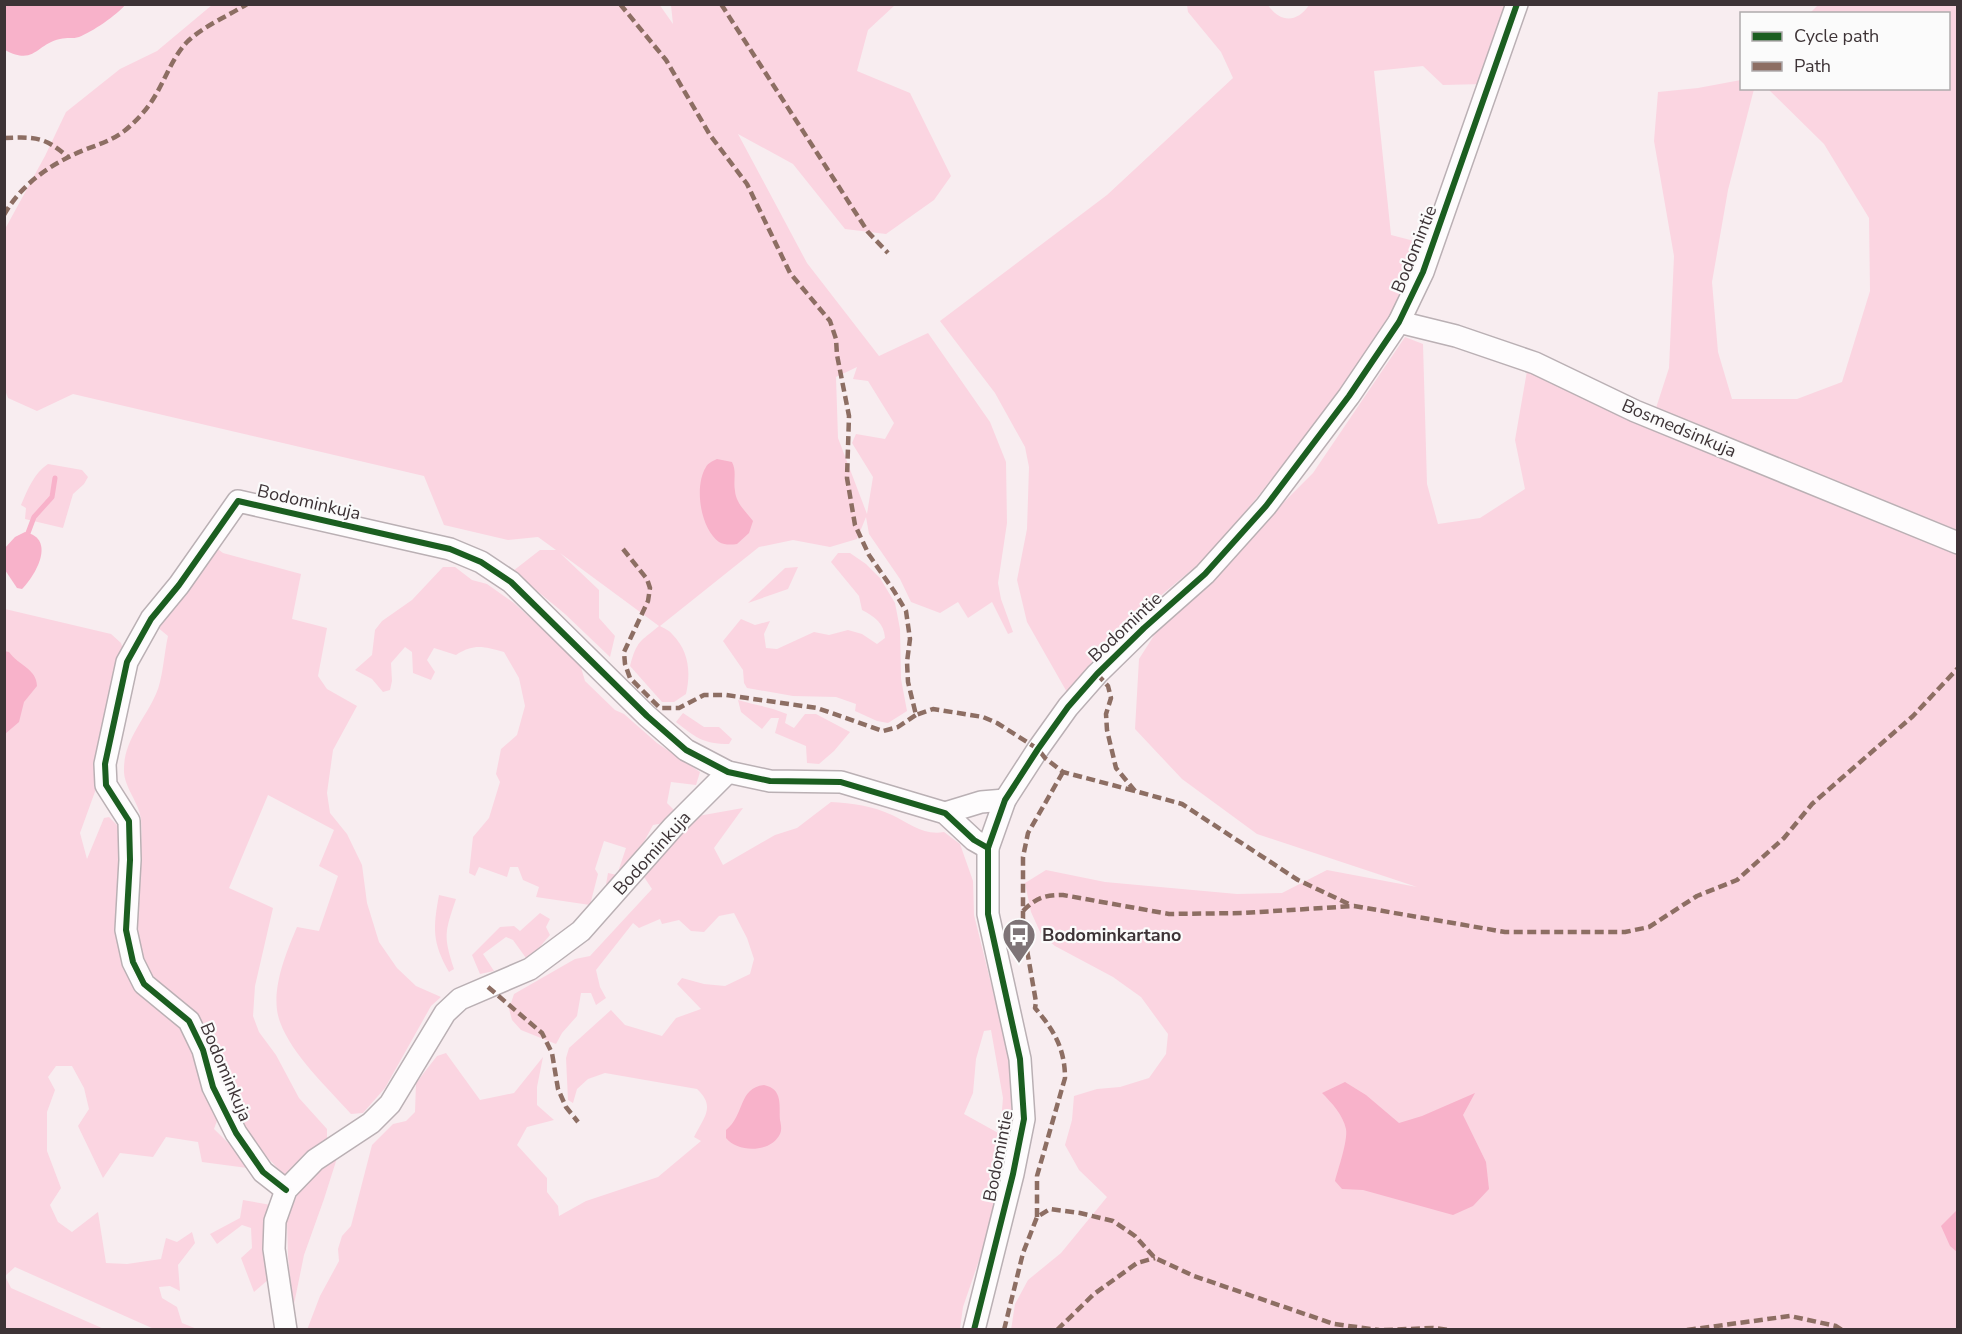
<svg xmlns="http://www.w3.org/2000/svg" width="1962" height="1334" font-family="'Nunito Sans',sans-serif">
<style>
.green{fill:#fbd5e1;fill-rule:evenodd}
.water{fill:#f8b2ca}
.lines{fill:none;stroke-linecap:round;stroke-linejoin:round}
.stream{stroke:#f8b2ca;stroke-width:5}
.minor-casing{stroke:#bab0b4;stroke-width:24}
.minor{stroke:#fefcfd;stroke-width:21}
.quiet{stroke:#8d6e63;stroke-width:4.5;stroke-dasharray:9 4.5;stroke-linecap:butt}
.cycleway-casing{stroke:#fbfbfb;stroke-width:10}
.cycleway{stroke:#1b5e20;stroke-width:6}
.labels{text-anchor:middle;stroke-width:4.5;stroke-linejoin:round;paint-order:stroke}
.street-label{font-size:18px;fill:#3d3336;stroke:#fbfbfb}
.poi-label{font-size:18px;font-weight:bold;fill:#3d3336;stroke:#fbfbfb;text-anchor:start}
</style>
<rect width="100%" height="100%" fill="#f8edf0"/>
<!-- green -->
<g class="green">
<path d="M659,4L673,24L671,5H895L868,30L857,71L910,93L951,176L934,200L886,234L845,229L793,164L738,134L807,263L879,356L928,333L990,422L1006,462L1007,523L998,583L1001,599L1013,632L1008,634L992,602L968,618L958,602L940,613L911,602L900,579L869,534L866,517L857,539L830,547L793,540L759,547L660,626C663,628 669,630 672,634C689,651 691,672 686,694L674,702H662L630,666C637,640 640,642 659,626L560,553L599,590V618L615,636L610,657L565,614L513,571L540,550H556L538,537L508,540L444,525L424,476L73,394L37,411L8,398L5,390V229L45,156L66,112L120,69L157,51L212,5ZM857,367L853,379L868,381L894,423L885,439L856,434L852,443L873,477L867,514L838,438L836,377Z"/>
<path d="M1187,5H1268C1280,23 1297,23 1309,5H1507L1484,84L1443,85L1423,66L1374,71L1391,235L1422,243L1387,326L1287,460L1214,551L1109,639L1068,694L1027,622L1017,580L1027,529L1029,467L1025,447L995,393L940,321L1107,195L1233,78L1221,52L1188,12Z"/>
<polygon points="1818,5 1957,5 1957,1329 1011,1330 1015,1304 1028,1280 1061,1253 1107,1197 1079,1170 1065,1145 1072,1120 1074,1096 1097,1089 1120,1087 1149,1078 1166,1054 1168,1034 1141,997 1113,977 1055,946 1041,934 1031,912 1025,883 1046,870 1105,882 1237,894 1282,893 1327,870 1417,887 1257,834 1182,779 1135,729 1139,659 1160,626 1313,473 1405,337 1423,344 1427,484 1438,524 1480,518 1525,489 1515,440 1527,371 1646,427 1656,408 1669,368 1674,256 1654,141 1658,92 1698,88 1741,80 1742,88 1754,89 1728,190 1712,282 1718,352 1732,399 1797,399 1842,382 1870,291 1869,218 1824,144 1768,89 1948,88 1948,14 1810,13"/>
<path d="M48,464L82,470L88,477L84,484L73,494L63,528L25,519L26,508L21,505C28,489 34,473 48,464Z"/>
<path d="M215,547L223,553L301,574L292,619L327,628L318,676L327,689L357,706L333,750L327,793L330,813L347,834L362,865L367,903L379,942L397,968L416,986L441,997L431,1006L385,1088L363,1113L351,1114C328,1088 292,1055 280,1022C269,993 286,953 297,927L319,931L338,876L319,866L334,830L268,795L229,888L273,908L255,986L253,1016L259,1032L276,1055L299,1098L327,1129V1139L287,1177C263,1155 243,1131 231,1101C220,1073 214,1042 196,1017C183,997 156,987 146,965C129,930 144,860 141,820C140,803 123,787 124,769C124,740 145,719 156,694C163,679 164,653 168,636L157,627Z"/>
<path d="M838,553H850L866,564L880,578L895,603L900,629L901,679L907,711L888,723L877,721L855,711L856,704L836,697L793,696L747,688L744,683L743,670L723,641L741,619L755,625L770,621L764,634L766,648L777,649L814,632L829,635L848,630L862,634L877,644L885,638C884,623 875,617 862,610L859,596L831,562Z"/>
<path d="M443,567H455L472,580L487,584L514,603L580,664L585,681L615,710L624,714L657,743L700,772L696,785L671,782L667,803L675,811L664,823L653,825L638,853L604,896L608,873L617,875L626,848L604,841L595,869L598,874L590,905L536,897L539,887L523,880L518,867H510L507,877L479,867L475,876L469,873L473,837L489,818L500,782L496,774L501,749L517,735L525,706L519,678L504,652C484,647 475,643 456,655L434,648L427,660L435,672L431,680L413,673L412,652L405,647L391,663L392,681L390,690L383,692L372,679L355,670L372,655L375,630L382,621L412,600Z"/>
<polygon points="798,567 788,589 748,603 785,568"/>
<polygon points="5,609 111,634 121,643 127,662 105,764 80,833 87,859 104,818 109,817 118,826 124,839 125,859 116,927 118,945 124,968 181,1024 194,1053 218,1118 214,1129 255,1169 202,1162 198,1142 166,1137 153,1157 120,1153 103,1178 78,1126 89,1109 84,1088 72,1066 56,1066 48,1077 55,1090 47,1112 47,1151 61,1188 50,1205 58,1222 72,1232 98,1212 106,1263 127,1264 161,1259 166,1238 177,1242 192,1232 195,1243 178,1265 180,1291 170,1286 159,1287 162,1298 177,1307 182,1323 197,1329 154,1329 15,1267 5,1276 11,1288 104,1329 5,1329"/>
<path d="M738,700C754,705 771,707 787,714L785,723L794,728L805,714H816L850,732L834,751L819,764L807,763L806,746L775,733L779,718H771L762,729L741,712Z"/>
<path d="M683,713L704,727H719L732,739L729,744C703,744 695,737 676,722Z"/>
<path d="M831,802C852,803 873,806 892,815C909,823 924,836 944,832L960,844L973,881L974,915L1009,1056L1013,1083V1106L1009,1151L987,1237L963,1307L960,1329L307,1330L320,1296L339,1261L338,1249L342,1236L351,1226L372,1145L393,1124L406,1121L415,1112L416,1083L437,1056L446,1053L480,1100L514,1093L543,1057L537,1087V1105L554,1120L527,1127L517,1145L547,1178V1192L558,1206L559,1216L586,1201L658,1177L701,1141L694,1137C704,1117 716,1107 697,1089L605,1073L588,1079L577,1089L573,1103L568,1100L566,1058L569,1048L611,1010L625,1025L662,1036L676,1018L701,1009L677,984L682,978L704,984L725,986L750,974L754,959L747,938L734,913L719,916L704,932L691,931L679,920L662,924L660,919L639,928L633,923L596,970L600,987L606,998L596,1005L591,993H581L577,1016L562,1033L556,1044L521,1030L512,1020L509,1009L514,994L575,959L590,956L652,889L644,877L680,831L698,816L743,808L714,848L723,865L775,835L797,828ZM991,1030L1003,1098L1000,1134L964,1114L973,1093L976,1059L984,1031Z"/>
<path d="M439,895L456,899C445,932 443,935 454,969L449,972C432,942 433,928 439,895Z"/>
<polygon points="540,913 550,919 546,927 550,935 538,949 526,958 513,940 506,937 483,954 494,971 480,974 472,955 500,927 514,926 520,931"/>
<polygon points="337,1158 324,1199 304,1255 293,1309 288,1257 287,1221 301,1184"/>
<polygon points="243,1200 271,1205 269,1279 254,1292 241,1258 252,1248 251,1228 242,1225 217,1244 210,1234 240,1218"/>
</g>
<!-- water -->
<g class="water">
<path d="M4,5L5,4L125,5C117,15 92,32 79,37C73,39 67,37 60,39C36,44 35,66 5,50Z"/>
<path d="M717,459L732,462C737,472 733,480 735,491C736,503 746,512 753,521L749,533L737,544C731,545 724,545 719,542C700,528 694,486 706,467C708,463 713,461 717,459Z"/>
<path d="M25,532C57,539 35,576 22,589L17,588L5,570L4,549L15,537Z"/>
<path d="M4,651L9,652C18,665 37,669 37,686L24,702L19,722L5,734Z"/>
<path d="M1345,1082L1366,1095L1399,1123L1422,1116L1475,1093L1463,1115L1486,1162L1489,1189L1473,1206L1453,1215L1363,1190L1342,1189L1335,1181C1338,1169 1348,1141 1346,1129C1343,1115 1332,1103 1322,1093Z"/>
<path d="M764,1085C783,1089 779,1105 780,1120C781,1125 782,1129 780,1134C771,1153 738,1153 726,1138V1130C745,1115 738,1088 764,1085Z"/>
<polygon points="1957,1210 1957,1209 1957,1252 1950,1246 1941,1226"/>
</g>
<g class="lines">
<!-- stream -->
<polyline class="stream" points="28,533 34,517 52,497 55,478"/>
<defs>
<g id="minor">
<polyline points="1399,322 1456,336 1535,363 1635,411 1958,543"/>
<polyline points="945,813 981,802 1005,800"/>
<polyline points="286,1190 263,1172 236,1133 213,1087 203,1050 189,1021 144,984 133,962 126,930 130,860 129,821 106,785 105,764 127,662 151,619 179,585 238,501 450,549 481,562 511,582 647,716 686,750 728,772 770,781 841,782 945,813 974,840 988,848"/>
<polyline points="286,1330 274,1249 275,1221 286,1190 315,1160 371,1123 390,1104 445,1013 460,999 530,969 581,931 673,827 728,772"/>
<polyline points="974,1330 1013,1174 1024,1119 1020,1059 988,914 988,848 1005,800 1038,749 1068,707 1097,674 1144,628 1205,574 1266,506 1349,396 1399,322 1423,272 1517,4"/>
</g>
</defs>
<!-- minor casing -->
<use href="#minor" class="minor-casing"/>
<!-- minor -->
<use href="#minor" class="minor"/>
<!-- quiet -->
<g class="quiet">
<polyline points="620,4 666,60 710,135 747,184 790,273 830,321 836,339 837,355 849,416 847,478 855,525 869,555 894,591 906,611 910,639 907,662 908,682 916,715 933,709 983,717 997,723 1038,749 1045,758 1063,772 1135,791"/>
<polyline points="721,4 868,232 888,253"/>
<path d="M4,138C35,137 44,136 68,157"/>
<path d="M4,215C22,183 51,164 84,150C100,144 116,139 129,127C139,118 148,108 155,96C166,78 173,56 188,41C204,26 228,16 247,4"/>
<polyline points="623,549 647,579 650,588 648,601 624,652 625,664 630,678 660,708 679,708 704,695 726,695 817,708 883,731 898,727 916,715"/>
<polyline points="1097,674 1108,686 1111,698 1106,714 1107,730 1116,768 1135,791 1182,804 1298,880 1351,905"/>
<path d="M1023,911C1036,898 1044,895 1063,895L1169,914L1243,913L1354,906L1505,932H1625L1649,927L1697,896L1737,880L1784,838L1812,804L1913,716L1958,668"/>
<polyline points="488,987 542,1033 552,1053 558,1089 566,1107 578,1122"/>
<path d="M1037,1217V1176L1065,1078C1065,1049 1054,1030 1035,1008L1036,1002L1023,927V857L1028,833L1063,772"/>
<polyline points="1004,1330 1023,1253 1037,1217 1050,1209 1080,1213 1113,1221 1135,1236 1155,1258 1194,1276 1334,1324 1379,1330"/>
<polyline points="1057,1330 1094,1294 1137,1263 1155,1258"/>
<polyline points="1384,1330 1433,1328 1450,1330"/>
<polyline points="1687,1330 1790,1316 1836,1326 1842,1330"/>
</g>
<defs>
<g id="cycleway">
<polyline points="286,1190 263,1172 236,1133 213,1087 203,1050 189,1021 144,984 133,962 126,930 130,860 129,821 106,785 105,764 127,662 151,619 179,585 238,501 450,549 481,562 511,582 647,716 686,750 728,772 770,781 841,782 945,813 974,840 988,848"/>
<polyline points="974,1330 1013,1174 1024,1119 1020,1059 988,914 988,848 1005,800 1038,749 1068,707 1097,674 1144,628 1205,574 1266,506 1349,396 1399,322 1423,272 1517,4"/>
</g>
</defs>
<!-- cycleway casing -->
<use href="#cycleway" class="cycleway-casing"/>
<!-- cycleway -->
<use href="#cycleway" class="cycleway"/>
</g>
<!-- icons -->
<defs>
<symbol id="bus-pin" viewBox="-11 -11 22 30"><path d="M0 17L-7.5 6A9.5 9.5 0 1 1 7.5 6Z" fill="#7e7477" stroke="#fbfbfb"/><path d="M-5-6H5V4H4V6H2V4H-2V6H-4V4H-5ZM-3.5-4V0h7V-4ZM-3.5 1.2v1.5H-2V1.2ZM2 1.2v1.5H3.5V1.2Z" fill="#fff"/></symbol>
</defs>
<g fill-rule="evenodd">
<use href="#bus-pin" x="1000" y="916" width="38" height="52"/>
</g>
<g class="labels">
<!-- street labels -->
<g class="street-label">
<text transform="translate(1414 249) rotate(-68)" y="6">Bodomintie</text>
<text transform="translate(1679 428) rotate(23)" y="6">Bosmedsinkuja</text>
<text transform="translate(309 502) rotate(13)" y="6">Bodominkuja</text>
<text transform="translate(1125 627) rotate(-43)" y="6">Bodomintie</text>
<text transform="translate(652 853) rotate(-48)" y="6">Bodominkuja</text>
<text transform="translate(226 1072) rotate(67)" y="6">Bodominkuja</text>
<text transform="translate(998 1156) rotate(-79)" y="6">Bodomintie</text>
</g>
<!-- poi labels -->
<g class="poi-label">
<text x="1042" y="941">Bodominkartano</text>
</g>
</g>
<!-- border -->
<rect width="1962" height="1334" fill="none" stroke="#3d3336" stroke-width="12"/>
<!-- legend -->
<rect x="1740" y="12" width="210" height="78" fill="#fbfbfb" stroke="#afabac" stroke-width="1.5"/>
<rect x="1752" y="32" width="30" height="9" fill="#1b5e20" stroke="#afabac" stroke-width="1.5"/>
<text x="1794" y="42" font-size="18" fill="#3d3336">Cycle path</text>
<rect x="1752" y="62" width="30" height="9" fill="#8d6e63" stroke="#afabac" stroke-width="1.5"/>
<text x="1794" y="72" font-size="18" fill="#3d3336">Path</text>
</svg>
